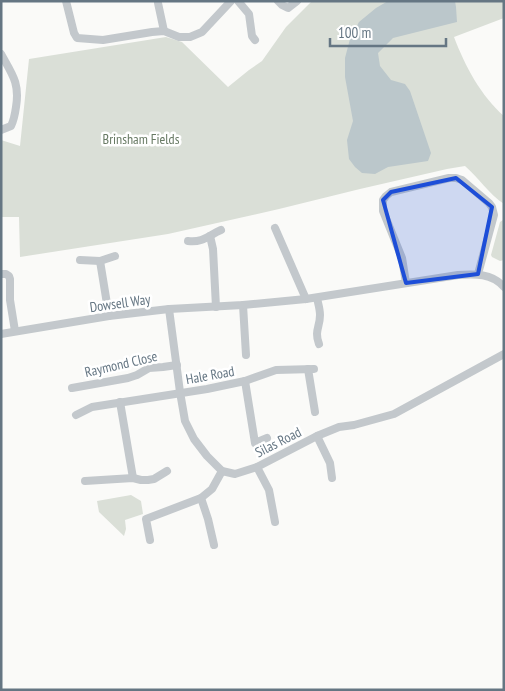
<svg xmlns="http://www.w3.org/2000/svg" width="505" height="691" font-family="'PT Sans Narrow',sans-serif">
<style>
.green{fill:#dadfd7}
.water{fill:#bbc7cb}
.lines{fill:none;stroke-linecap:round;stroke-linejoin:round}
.street{stroke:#c3c8cc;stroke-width:8}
.marked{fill:#1d4ed8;fill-opacity:0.2;stroke:#1d4ed8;stroke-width:4;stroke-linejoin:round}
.labels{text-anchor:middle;stroke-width:5;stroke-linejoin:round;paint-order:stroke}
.park-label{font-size:14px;fill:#687a64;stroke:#fff}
.street-label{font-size:14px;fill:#657683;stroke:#fff}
</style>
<rect width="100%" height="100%" fill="#fafaf8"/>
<!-- green -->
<g class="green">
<path d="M312,1H503L504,5V18L454,37C465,66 481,96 504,116V204C489,194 478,177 465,166L447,169L360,189L279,209L168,234L20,257L19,217H1V140L20,146L29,59L166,37L182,42L228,87L249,70L262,61L286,27Z"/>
<polygon points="503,220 504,260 500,261 492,257 491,255 500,222"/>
<polygon points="131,495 141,501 143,514 125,520 126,529 124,536 99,512 97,501"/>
</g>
<!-- water -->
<polygon class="water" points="388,1 455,1 456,7 457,22 393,38 378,53 380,66 391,80 405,84 410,91 431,153 428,161 388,167 375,174 362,173 355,167 349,159 347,140 353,121 345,77 345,58 350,39 359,22 376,8"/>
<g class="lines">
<!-- street -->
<g class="street">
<polyline points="66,1 74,33 77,38 103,40 152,32 164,31 179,37 190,37 202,32 231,1"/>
<polyline points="238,1 249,14 252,36 255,40"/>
<polyline points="278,1 282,5 288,8 297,1"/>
<polyline points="158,3 164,31"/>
<path d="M1,54C12,74 20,83 16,107C15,114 14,120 11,126L1,130"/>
<polyline points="275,228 306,299"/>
<polyline points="210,236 213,249 216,307"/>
<path d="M188,241C203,243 209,235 221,230"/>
<polyline points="80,260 100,261 115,256"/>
<polyline points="100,261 109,316"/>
<polyline points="1,274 6,274 9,276 10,279 10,300 15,331"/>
<polyline points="406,283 402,258 383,211 383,200 386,196 391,192 449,178 456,178 462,180 489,203 492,207 494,215 478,274"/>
<path d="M317,298C318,303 320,309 320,315C320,327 314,331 319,344"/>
<polyline points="243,305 246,355"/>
<polyline points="169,309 180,392 185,421 194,439 207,456 222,471 235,474 257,467 317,436 339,427 354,425 394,414 504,354"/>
<path d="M1,334L109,316L169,309L243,305L306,299L458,275C475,274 492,273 504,287"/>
<polyline points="308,369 315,412"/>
<polyline points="245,381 255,443 267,438"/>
<polyline points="72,388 128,378 137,375 149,368 163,367 177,365"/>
<polyline points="120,402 133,478"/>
<polyline points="76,415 92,407 207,389 245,381 276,370 314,369"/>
<polyline points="317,436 330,463 332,478"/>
<polyline points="257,467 269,490 275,522"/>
<polyline points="85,481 133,478 141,480 148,480 154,479 167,471"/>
<polyline points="201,498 208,519 214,545"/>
<polyline points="150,540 146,519 201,498 212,489 222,471"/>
</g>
</g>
<!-- marked area -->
<path class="marked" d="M456,178L492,207L478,274L406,283L383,200L391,192Z"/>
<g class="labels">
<!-- park labels -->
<g class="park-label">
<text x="141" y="144">Brinsham Fields</text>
</g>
<!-- street labels -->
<g class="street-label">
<text transform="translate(120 303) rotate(-8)" y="5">Dowsell Way</text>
<text transform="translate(121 364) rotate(-13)" y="5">Raymond Close</text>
<text transform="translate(210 375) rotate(-10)" y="5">Hale Road</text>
<text transform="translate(278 442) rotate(-27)" y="5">Silas Road</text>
</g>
</g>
<!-- border -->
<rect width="505" height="691" fill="none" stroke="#657683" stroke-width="5"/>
<!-- scale -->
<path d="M330 38v8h116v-8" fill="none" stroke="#657683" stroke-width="2.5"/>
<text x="338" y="38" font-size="15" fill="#657683" stroke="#ffffff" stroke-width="4" paint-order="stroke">100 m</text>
</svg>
